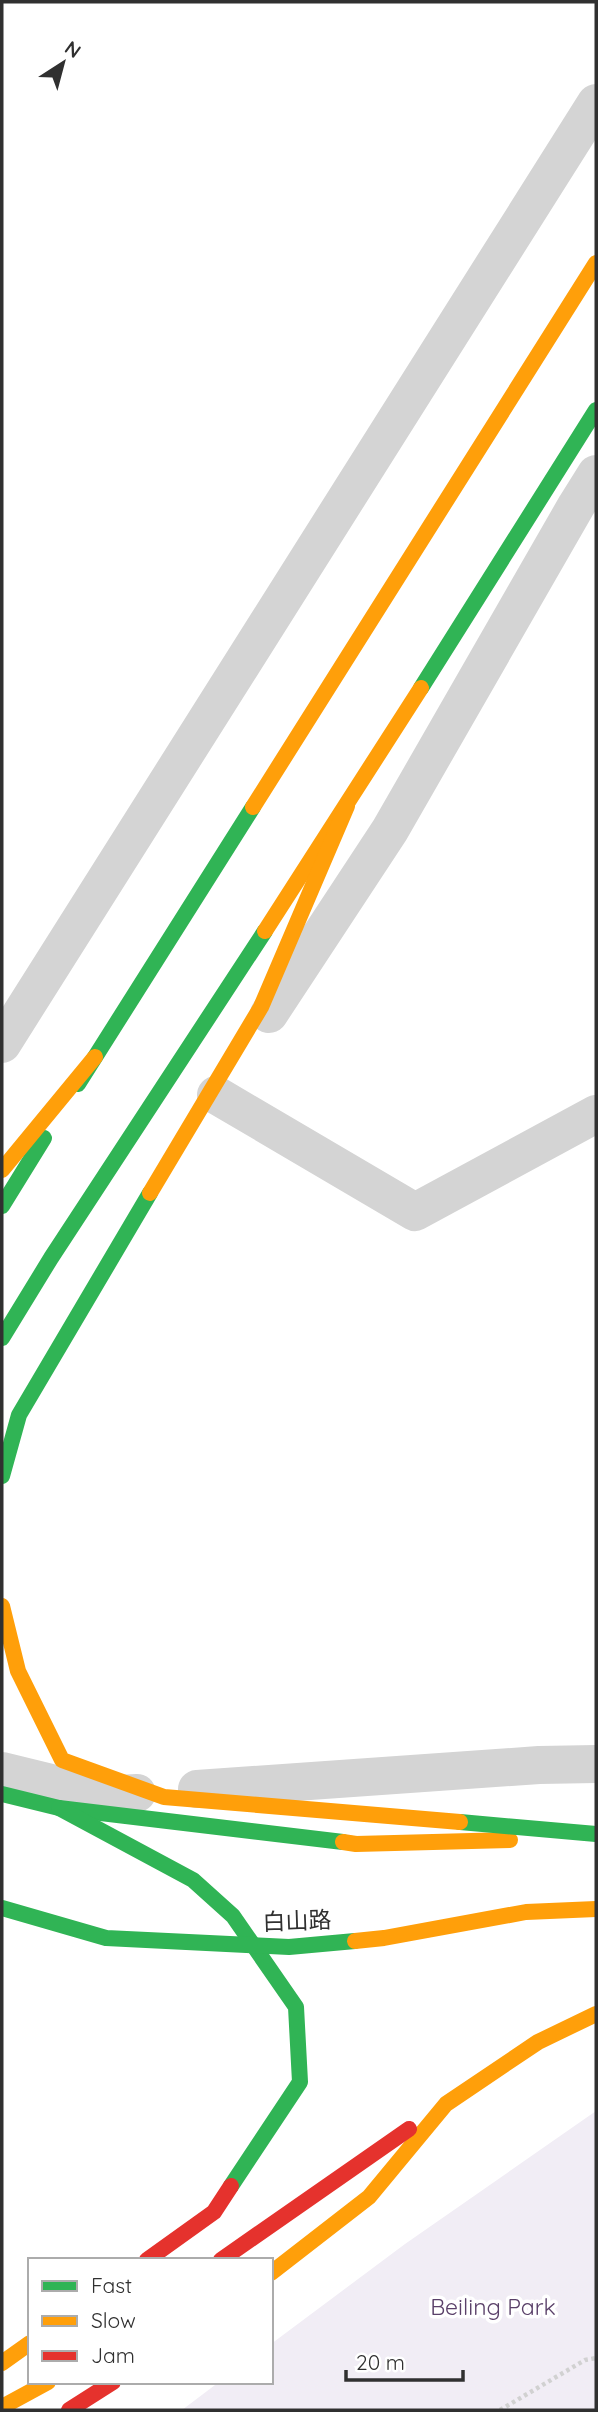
<svg xmlns="http://www.w3.org/2000/svg" width="598" height="2412" font-family="Quicksand,'Noto Sans SC',sans-serif">
<style>
.green{fill:#f1edf5}
.lines{fill:none;stroke-linecap:round;stroke-linejoin:round}
.path{stroke:#d1d1d1;stroke-width:4.5;stroke-dasharray:3.5 3.5;stroke-linecap:butt}
.street{stroke:#d4d4d4;stroke-width:38}
.fast{stroke:#30b455;stroke-width:16}
.slow{stroke:#ff9f0a;stroke-width:16}
.jam{stroke:#e5322d;stroke-width:16}
.fast-bridge{stroke:#30b455;stroke-width:16}
.slow-bridge{stroke:#ff9f0a;stroke-width:16}
.labels{text-anchor:middle;stroke-width:7;stroke-linejoin:round;paint-order:stroke}
.street-label{font-size:23px;fill:#303030;stroke:#fff}
.park-label{font-size:23px;fill:#5a4069;stroke:#fff}
</style>
<rect width="100%" height="100%" fill="#fff"/>
<!-- green -->
<polygon class="green" points="596,2111 596,2410 182,2410 219,2382 271,2382 271,2344 405,2244"/>
<g class="lines">
<!-- path -->
<polyline class="path" points="500,2410 585,2360 596,2358"/>
<!-- street -->
<g class="street">
<polyline points="269,1014 390,830 576,506 596,474"/>
<polyline points="2,1044 596,103"/>
<polyline points="216,1095 415,1212 596,1114"/>
<polyline points="2,1771 100,1795 137,1793"/>
<polyline points="197,1789 539,1765 596,1764"/>
</g>
<!-- fast -->
<g class="fast">
<polyline points="421,688 596,410"/>
<polyline points="78,1084 253,807"/>
<polyline points="2,1206 44,1138"/>
<polyline points="2,1338 51,1258 265,931"/>
<polyline points="2,1794 59,1808 343,1842"/>
<polyline points="59,1808 193,1880 233,1916 296,2007 300,2082 231,2186"/>
</g>
<!-- slow -->
<g class="slow">
<polyline points="253,807 596,263"/>
<polyline points="265,931 421,688"/>
<polyline points="343,1842 356,1844 510,1840"/>
<polyline points="271,2273 369,2197 446,2104 538,2042 596,2014"/>
<polyline points="2,2363 30,2343"/>
<polyline points="2,2407 48,2382"/>
</g>
<!-- jam -->
<g class="jam">
<polyline points="147,2260 214,2212 231,2186"/>
<polyline points="221,2260 409,2129"/>
<polyline points="69,2410 113,2382"/>
</g>
<!-- fast-bridge -->
<g class="fast-bridge">
<polyline points="2,1476 19,1415 150,1193"/>
<polyline points="460,1822 596,1834"/>
<polyline points="2,1908 106,1938 289,1947 355,1941"/>
</g>
<!-- slow-bridge -->
<g class="slow-bridge">
<polyline points="2,1170 95,1057"/>
<polyline points="150,1193 261,1007 347,806"/>
<polyline points="2,1606 18,1671 62,1760 164,1797 460,1822"/>
<polyline points="355,1941 384,1938 526,1912 596,1909"/>
</g>
</g>
<g class="labels">
<!-- street labels -->
<g class="street-label">
<text transform="translate(297 1921) rotate(-2)" y="8">白山路</text>
</g>
<!-- park labels -->
<g class="park-label">
<text x="493" y="2315">Beiling Park</text>
</g>
</g>
<!-- border -->
<rect width="598" height="2412" fill="none" stroke="#303030" stroke-width="7"/>
<!-- legend -->
<rect x="28" y="2258" width="245" height="126" fill="#ffffff" stroke="#acacac" stroke-width="2"/>
<rect x="42" y="2281" width="35" height="10" fill="#30b455" stroke="#acacac" stroke-width="2"/>
<text x="91" y="2293" font-size="21" fill="#303030">Fast</text>
<rect x="42" y="2316" width="35" height="10" fill="#ff9f0a" stroke="#acacac" stroke-width="2"/>
<text x="91" y="2328" font-size="21" fill="#303030">Slow</text>
<rect x="42" y="2351" width="35" height="10" fill="#e5322d" stroke="#acacac" stroke-width="2"/>
<text x="91" y="2363" font-size="21" fill="#303030">Jam</text>
<!-- north arrow -->
<g transform="translate(63 63) rotate(36)" stroke="#ffffff" stroke-width="5" paint-order="stroke">
<path d="M0-5L12 26L0 18L-12 26Z" fill="#303030"/>
<text y="-10" font-size="19" font-weight="bold" text-anchor="middle" fill="#303030">N</text>
</g>
<!-- scale -->
<path d="M346 2370v10h117v-10" fill="none" stroke="#303030" stroke-width="3.5"/>
<text x="356" y="2370" font-size="21" fill="#303030" stroke="#ffffff" stroke-width="5" paint-order="stroke">20 m</text>
</svg>
